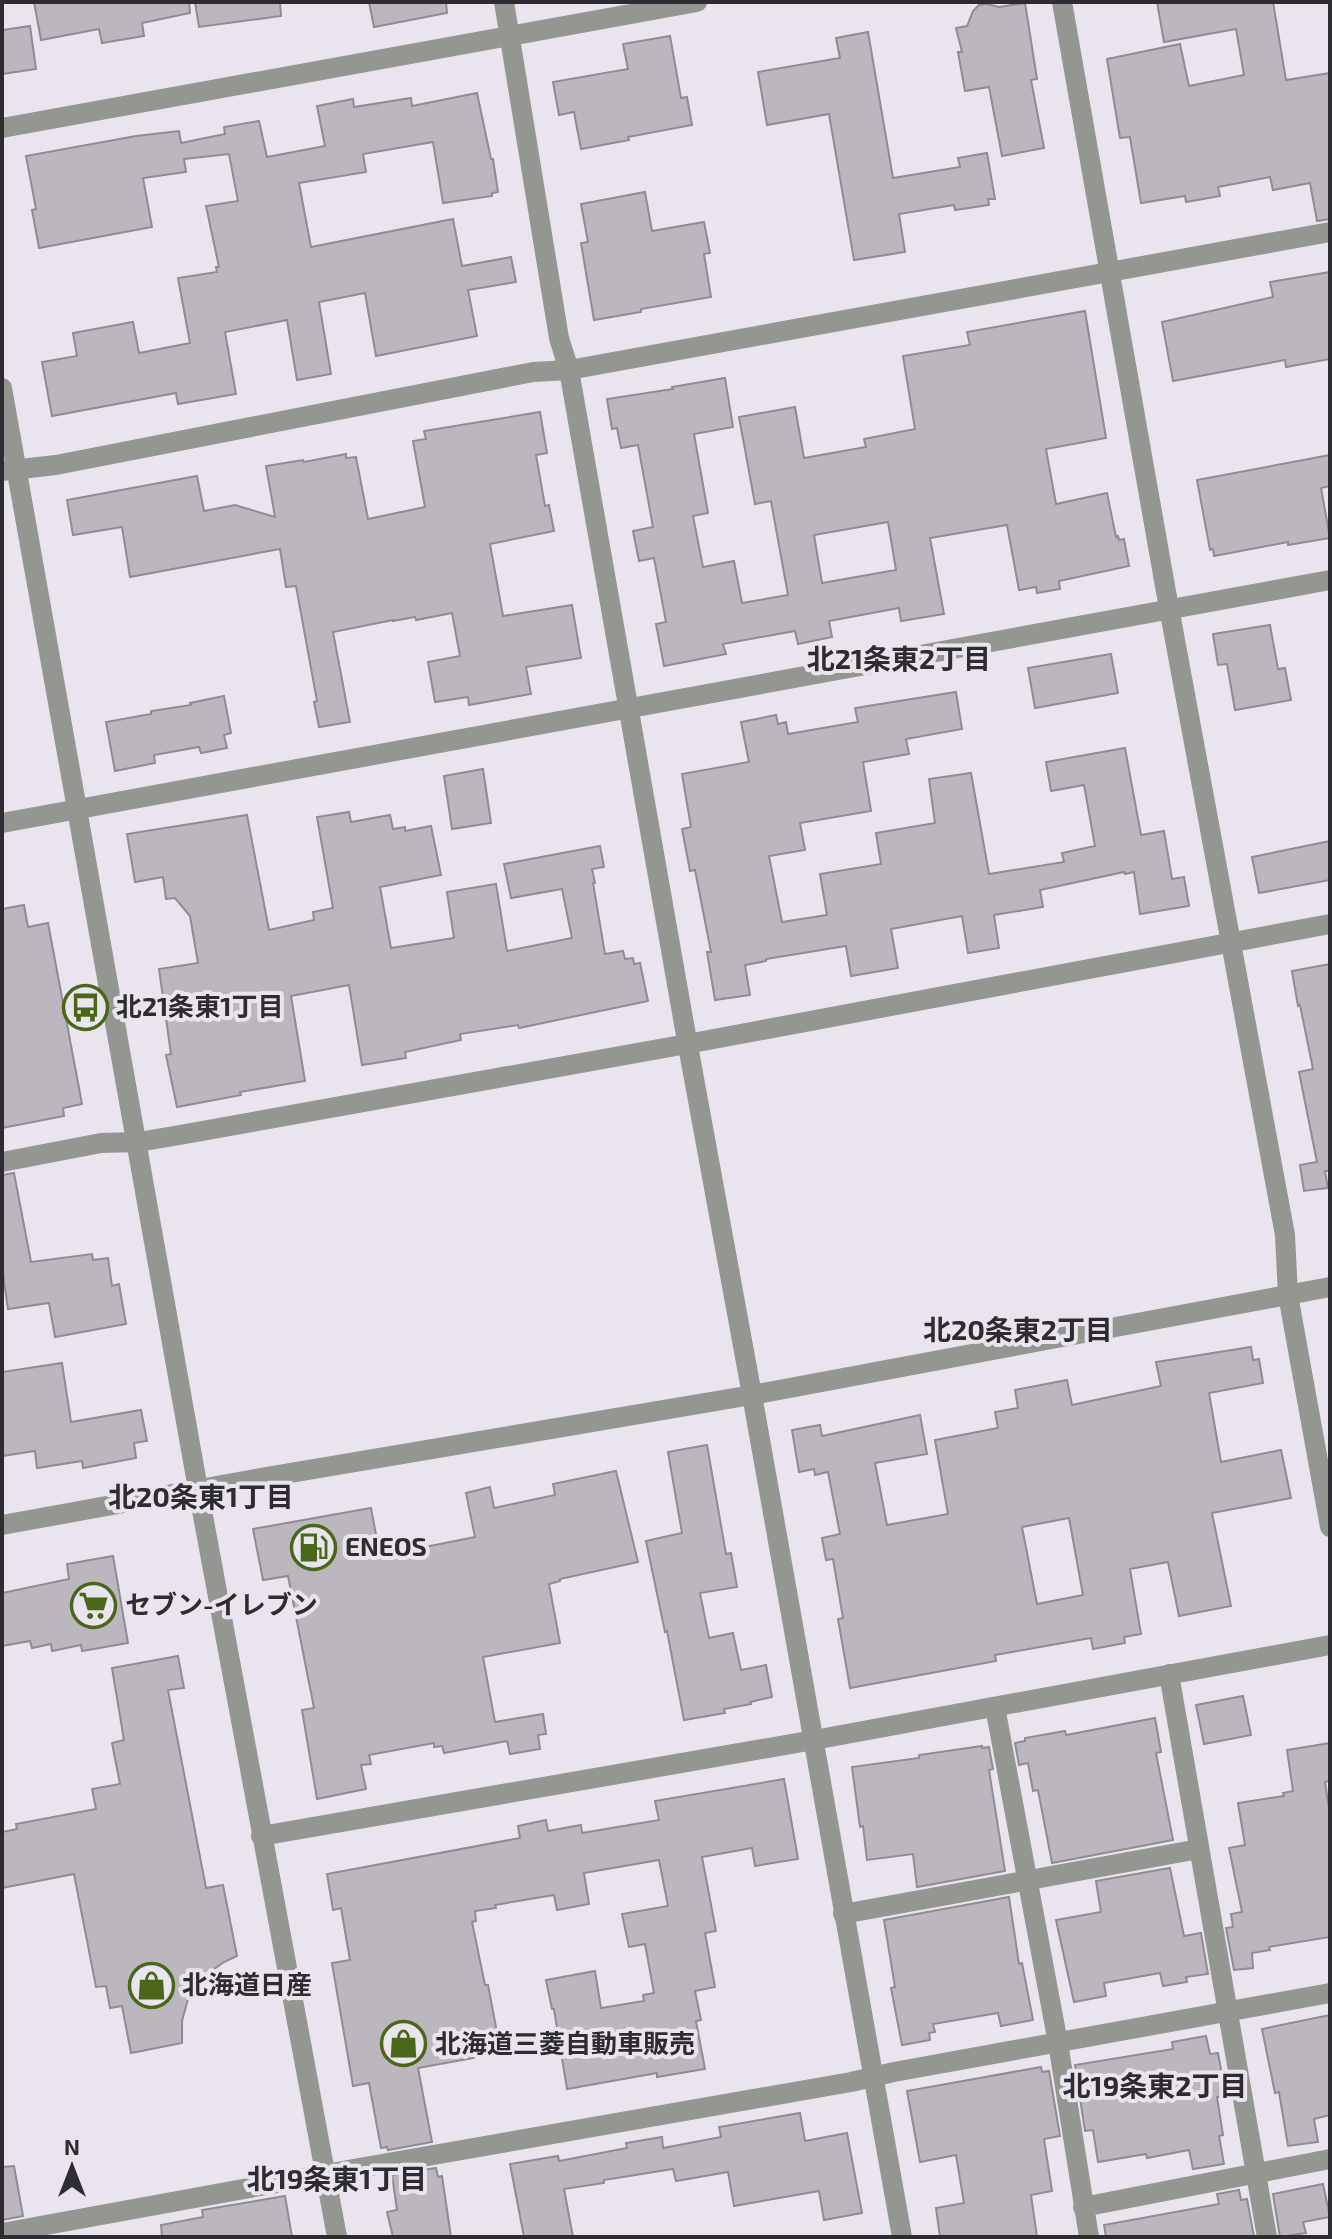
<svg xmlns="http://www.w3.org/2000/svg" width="1332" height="2239" font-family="'Exo 2','Noto Sans JP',sans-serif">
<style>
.building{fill:#bcb7bf;stroke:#918c94;stroke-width:2;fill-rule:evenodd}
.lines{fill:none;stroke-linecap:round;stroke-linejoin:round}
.minor{stroke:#949692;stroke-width:20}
.labels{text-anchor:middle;stroke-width:8;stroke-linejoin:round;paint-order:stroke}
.poi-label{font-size:26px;font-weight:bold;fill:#2e2c30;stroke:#e9e4ed;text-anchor:start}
.neighbourhood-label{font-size:28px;font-weight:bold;fill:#2e2c30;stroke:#e9e4ed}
</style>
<rect width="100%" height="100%" fill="#e9e4ed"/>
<!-- building -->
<g class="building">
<polygon points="34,2 189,2 190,13 142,23 144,36 102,43 99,29 41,40"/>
<polygon points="195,2 280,2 281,16 199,27"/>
<polygon points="369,2 446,2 447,13 374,27"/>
<polygon points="1157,2 1273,2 1286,80 1330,73 1330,219 1317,221 1310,183 1273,190 1270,177 1218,187 1220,196 1186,202 1185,196 1141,203 1130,137 1120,138 1107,59 1180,44 1189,86 1244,75 1236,29 1164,42"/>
<polygon points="1025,3 1037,79 1031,80 1044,148 1002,156 989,87 965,91 958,52 962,52 956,28 967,26 973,11 979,5 987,4 999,7"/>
<polygon points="30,26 36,69 2,74 2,30"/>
<polygon points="868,32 893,178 960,167 958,158 987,153 995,199 988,199 989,205 955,210 954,205 899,214 905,252 854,260 829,114 767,125 758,72 840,58 836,38"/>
<polygon points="670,36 681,98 687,97 692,125 628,137 629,140 581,149 574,112 559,115 553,82 628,69 623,44"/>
<polygon points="477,93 491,159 493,159 498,192 492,193 492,196 443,203 433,142 363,154 366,172 299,183 311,247 453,219 462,266 511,257 516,282 468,290 477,336 376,356 365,293 319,302 331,374 297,380 287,320 225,332 236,394 178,404 176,393 52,416 42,362 77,356 73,333 133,322 139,353 190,343 178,278 217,272 216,267 219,267 206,206 238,201 229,154 184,159 186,172 143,178 152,227 39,248 32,210 36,209 26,156 136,136 179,131 181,143 225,134 224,127 259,121 267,157 325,146 317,106 353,99 354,107 411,98 412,106"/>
<polygon points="645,192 652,231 704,222 710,253 704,254 711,297 641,309 641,312 594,320 581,243 588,242 581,204"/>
<polygon points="1330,272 1330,359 1286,367 1285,360 1173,381 1162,322 1273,297 1270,282"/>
<path d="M1085,311L1106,438L1046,449L1056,504L1107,493L1116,537L1118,536L1119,540L1124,539L1129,566L1059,581L1060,589L1037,593L1036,587L1019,590L1007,525L930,538L944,614L901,621L899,608L829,621L832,637L798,644L795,631L723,644L726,654L664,666L656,624L666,622L654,558L639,561L633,531L653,527L638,445L621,448L617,428L612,429L607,399L673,389L672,387L725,378L733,427L694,434L708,513L693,516L703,567L734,561L742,603L788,595L771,501L755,504L739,417L795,407L804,458L866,447L864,439L915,429L903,356L970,345L967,332ZM888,522L896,570L822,583L814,535Z"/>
<polygon points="540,412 547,453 536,455 545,506 549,505 554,531 490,544 503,616 572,605 581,658 526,667 531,694 469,705 468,697 435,702 428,662 460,656 452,613 416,620 415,617 393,621 393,620 333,632 350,722 319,727 314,702 317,701 296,586 286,587 280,549 130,577 122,527 73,535 67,500 197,476 204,511 235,505 275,517 266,466 303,460 304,462 346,454 346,458 356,457 368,519 425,507 413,441 426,439 424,431"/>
<polygon points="1330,455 1330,486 1321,488 1330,538 1288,545 1288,542 1214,556 1213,549 1210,550 1197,480"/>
<polygon points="1270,625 1278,669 1285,668 1291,700 1235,710 1227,664 1218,665 1213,634"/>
<polygon points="1111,654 1118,693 1035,708 1028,668"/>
<polygon points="956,692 962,729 906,739 909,754 863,762 871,811 800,823 805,850 769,856 782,922 827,915 820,874 881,864 876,833 935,823 929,779 971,773 989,874 1064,862 1062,853 1095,846 1084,785 1051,791 1046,762 1125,748 1141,835 1164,831 1172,879 1184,877 1189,906 1140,914 1134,872 1125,874 1124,872 1040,890 1043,907 994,915 999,948 968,953 962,916 891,929 898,968 851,976 846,946 766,959 766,961 745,965 750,995 715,1000 707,952 711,952 695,870 690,871 682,829 691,827 682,774 749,762 741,722 776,715 778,724 786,722 788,734 858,722 855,708"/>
<polygon points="224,696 231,733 224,735 227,748 201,753 199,747 154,755 155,763 115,771 106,722 151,714 151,711 191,705 190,703"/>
<polygon points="483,769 491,823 452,829 444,776"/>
<polygon points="349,812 351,822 390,815 393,829 405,827 405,831 431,826 441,875 380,887 391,948 454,938 447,892 496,884 507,951 572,938 562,889 511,898 504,864 600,846 604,867 592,869 595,883 593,883 605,954 623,951 625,959 633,958 634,964 640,963 648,1001 519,1028 518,1025 460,1034 461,1040 405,1052 406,1058 362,1065 349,985 291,996 305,1081 240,1092 241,1095 177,1107 166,1055 171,1054 159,969 198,963 190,916 175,898 166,899 163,877 135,882 127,834 247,815 269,930 314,920 313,912 333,908 317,817"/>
<polygon points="1330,841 1330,880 1259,893 1252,857"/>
<polygon points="24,905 28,927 48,923 82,1104 63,1108 64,1116 2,1128 2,909"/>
<polygon points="1330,964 1330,1171 1325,1171 1328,1188 1304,1191 1300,1165 1317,1162 1299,1072 1313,1069 1300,1005 1298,1006 1292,971"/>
<polygon points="14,1173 31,1262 92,1254 93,1260 108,1258 112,1286 119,1284 126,1324 55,1337 49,1303 8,1309 2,1267 2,1175"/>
<path d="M1251,1347L1253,1360L1259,1359L1263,1383L1209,1393L1221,1462L1281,1450L1291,1498L1212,1513L1231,1606L1179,1616L1168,1562L1130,1569L1141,1634L1124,1637L1125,1643L1093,1649L1091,1638L995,1655L996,1661L850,1688L838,1619L843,1618L833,1559L826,1560L822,1538L840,1534L828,1472L815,1475L814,1469L799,1472L792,1430L820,1425L822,1436L920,1415L927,1454L875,1463L887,1525L948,1514L935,1440L998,1428L995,1412L1018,1408L1015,1390L1067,1380L1072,1405L1161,1386L1156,1362ZM1069,1518L1083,1595L1037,1604L1022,1527Z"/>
<polygon points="62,1363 71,1422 141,1410 147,1441 134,1443 136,1458 83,1468 82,1461 37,1468 35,1451 2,1456 2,1372"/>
<polygon points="707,1445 726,1554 731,1553 737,1587 700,1593 709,1638 733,1633 741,1670 766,1665 772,1697 750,1702 751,1704 724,1709 725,1713 684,1720 667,1631 665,1632 646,1541 682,1533 668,1452"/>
<polygon points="616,1471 638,1562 560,1579 560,1581 549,1584 560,1643 483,1657 495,1722 543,1714 546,1734 538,1735 540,1749 510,1754 507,1741 444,1753 442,1746 434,1747 434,1743 369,1755 371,1764 361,1765 366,1789 317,1799 302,1710 314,1708 288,1576 263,1580 253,1529 371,1508 380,1556 475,1537 466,1493 490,1487 494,1508 555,1495 553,1484"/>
<polygon points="113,1556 128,1643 82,1651 81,1645 52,1651 51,1644 32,1648 30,1641 2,1646 2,1593 69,1579 67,1564"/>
<polygon points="178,1656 184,1688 168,1690 206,1888 223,1885 237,1956 224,1962 203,1977 188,1999 182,2021 182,2043 131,2053 122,2006 110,2008 106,1986 96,1987 74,1874 2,1888 2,1832 17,1829 16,1824 96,1809 92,1789 120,1784 112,1743 124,1740 112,1668"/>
<polygon points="1243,1696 1251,1735 1204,1744 1196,1705"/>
<polygon points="1155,1718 1161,1752 1156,1753 1173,1840 1052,1863 1038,1790 1033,1791 1028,1763 1019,1765 1015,1743 1025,1741 1025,1738 1065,1731 1066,1735"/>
<polygon points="1330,1743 1330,1781 1325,1782 1330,1815 1330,1937 1269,1947 1270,1950 1252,1953 1253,1968 1234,1970 1226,1928 1233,1927 1231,1914 1242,1912 1229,1848 1245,1845 1238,1803 1284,1796 1283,1793 1293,1791 1287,1750"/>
<polygon points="982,1746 982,1748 989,1747 993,1769 989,1770 1005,1871 917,1887 913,1854 867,1860 863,1826 860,1827 852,1767 919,1758 919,1755"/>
<polygon points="784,1779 798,1859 755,1866 752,1848 702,1857 716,1931 705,1933 715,1987 695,1991 701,2020 696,2021 705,2069 657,2077 657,2073 567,2089 554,2009 552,2009 546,1980 595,1971 601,2008 644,2001 643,1995 654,1993 645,1944 629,1947 622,1914 668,1906 659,1860 584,1873 589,1904 557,1910 554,1895 495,1905 496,1908 475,1911 476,1921 472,1922 485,1985 488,1985 501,2053 418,2068 432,2142 388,2150 387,2147 381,2148 369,2083 353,2086 332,1963 350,1960 341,1908 333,1910 327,1874 520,1838 518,1826 546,1820 548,1831 581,1825 582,1833 659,1820 655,1801"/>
<polygon points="1170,1868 1184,1936 1201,1933 1208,1974 1186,1977 1187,1982 1163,1986 1160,1973 1104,1983 1106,1996 1074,2002 1056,1920 1101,1912 1096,1881"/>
<polygon points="1009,1897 1019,1964 1022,1963 1033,2020 1001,2026 998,2013 933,2024 935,2032 929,2033 930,2040 902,2045 891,1988 895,1987 884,1920"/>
<polygon points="1330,2015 1330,2115 1314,2119 1318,2142 1288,2146 1279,2092 1275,2093 1262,2029"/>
<polygon points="1206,2036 1210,2054 1218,2053 1226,2096 1217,2097 1223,2135 1219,2136 1224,2164 1193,2169 1189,2150 1147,2158 1146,2154 1098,2162 1093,2130 1085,2131 1075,2065 1173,2049 1172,2042"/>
<polygon points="1041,2067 1042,2072 1049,2071 1060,2136 1044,2139 1052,2191 1031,2195 1037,2237 940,2237 936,2208 964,2203 956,2155 920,2162 907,2091"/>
<polygon points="800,2113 805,2141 847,2133 862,2213 824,2220 819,2191 734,2206 728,2172 676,2181 673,2169 604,2180 604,2183 564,2189 573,2237 524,2237 510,2164 558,2156 559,2161 627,2148 626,2143 662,2137 663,2148 721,2137 719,2127"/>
<polygon points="14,2166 23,2216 2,2220 2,2167"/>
<polygon points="436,2168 438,2177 442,2176 451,2237 393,2237 387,2212 397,2210 392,2175"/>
<polygon points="1323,2184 1330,2217 1303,2222 1306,2233 1280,2237 1273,2194"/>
<polygon points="1239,2190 1241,2200 1247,2199 1254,2237 1106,2237 1104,2225 1219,2204 1217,2194"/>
<polygon points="285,2196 292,2237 162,2237 161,2225 203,2217 202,2210"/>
</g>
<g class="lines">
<!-- minor -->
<g class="minor">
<polyline points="504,2 559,338 569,370 684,1024 752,1395 902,2237"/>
<polyline points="1062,2 1165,586 1285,1235 1288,1295 1330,1527"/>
<polyline points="2,128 697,2"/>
<polyline points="2,388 198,1489 337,2237"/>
<polyline points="2,471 56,465 533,372 569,370 1330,232"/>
<polyline points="2,823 1330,580"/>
<polyline points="2,1162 101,1143 138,1142 174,1136 687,1044 1330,924"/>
<polyline points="2,1525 255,1479 752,1395 1330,1287"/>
<polyline points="1169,1674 1267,2237"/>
<polyline points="995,1707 1058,2043 1089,2237"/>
<polyline points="261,1836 814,1740 1330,1645"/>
<polyline points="843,1914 1199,1849"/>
<polyline points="1083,2207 1330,2159"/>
<polyline points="2,2233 359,2168 851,2082 894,2072 1330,1993"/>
</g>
</g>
<!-- icons -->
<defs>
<symbol id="bus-ring" viewBox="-11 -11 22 22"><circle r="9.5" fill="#e9e4ed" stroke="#496619" stroke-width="1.5"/><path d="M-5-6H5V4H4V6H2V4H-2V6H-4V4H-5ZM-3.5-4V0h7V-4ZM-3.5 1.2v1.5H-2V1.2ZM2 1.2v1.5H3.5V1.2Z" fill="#496619"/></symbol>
<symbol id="fuel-ring" viewBox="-11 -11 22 22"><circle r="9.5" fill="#e9e4ed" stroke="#496619" stroke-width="1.5"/><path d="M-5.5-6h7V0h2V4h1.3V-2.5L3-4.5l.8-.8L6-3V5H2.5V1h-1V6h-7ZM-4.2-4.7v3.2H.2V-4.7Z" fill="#496619"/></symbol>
<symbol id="supermarket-ring" viewBox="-11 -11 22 22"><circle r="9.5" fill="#e9e4ed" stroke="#496619" stroke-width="1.5"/><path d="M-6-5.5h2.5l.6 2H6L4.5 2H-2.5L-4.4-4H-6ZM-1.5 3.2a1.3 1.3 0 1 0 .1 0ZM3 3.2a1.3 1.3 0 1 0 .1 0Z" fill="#496619"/></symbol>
<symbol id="shop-ring" viewBox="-11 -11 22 22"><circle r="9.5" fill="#e9e4ed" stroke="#496619" stroke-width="1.5"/><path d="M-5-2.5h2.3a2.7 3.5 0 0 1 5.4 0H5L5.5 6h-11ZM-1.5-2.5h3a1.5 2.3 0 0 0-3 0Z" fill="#496619"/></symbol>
</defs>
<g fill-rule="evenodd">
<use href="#bus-ring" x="60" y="982" width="51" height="51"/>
<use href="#fuel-ring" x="288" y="1522" width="51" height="51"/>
<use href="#supermarket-ring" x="68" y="1580" width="51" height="51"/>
<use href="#shop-ring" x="126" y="1960" width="51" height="51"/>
<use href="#shop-ring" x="378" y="2018" width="51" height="51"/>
</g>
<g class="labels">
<!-- poi labels -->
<g class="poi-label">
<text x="116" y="1016">北21条東1丁目</text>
<text x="345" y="1556">ENEOS</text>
<text x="125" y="1614">セブン-イレブン</text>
<text x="182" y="1994">北海道日産</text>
<text x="435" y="2053">北海道三菱自動車販売</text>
</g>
<!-- neighbourhood labels -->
<g class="neighbourhood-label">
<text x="899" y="669">北21条東2丁目</text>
<text x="1018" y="1340">北20条東2丁目</text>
<text x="201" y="1507">北20条東1丁目</text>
<text x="1155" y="2096">北19条東2丁目</text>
<text x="337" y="2189">北19条東1丁目</text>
</g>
</g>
<!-- border -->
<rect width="1332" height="2239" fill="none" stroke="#2e2c30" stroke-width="8"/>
<!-- north arrow -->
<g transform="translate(72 2167)" stroke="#e9e4ed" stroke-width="6" paint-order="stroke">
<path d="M0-6L14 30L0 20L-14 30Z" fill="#2e2c30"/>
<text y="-12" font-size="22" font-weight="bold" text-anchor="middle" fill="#2e2c30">N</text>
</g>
</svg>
